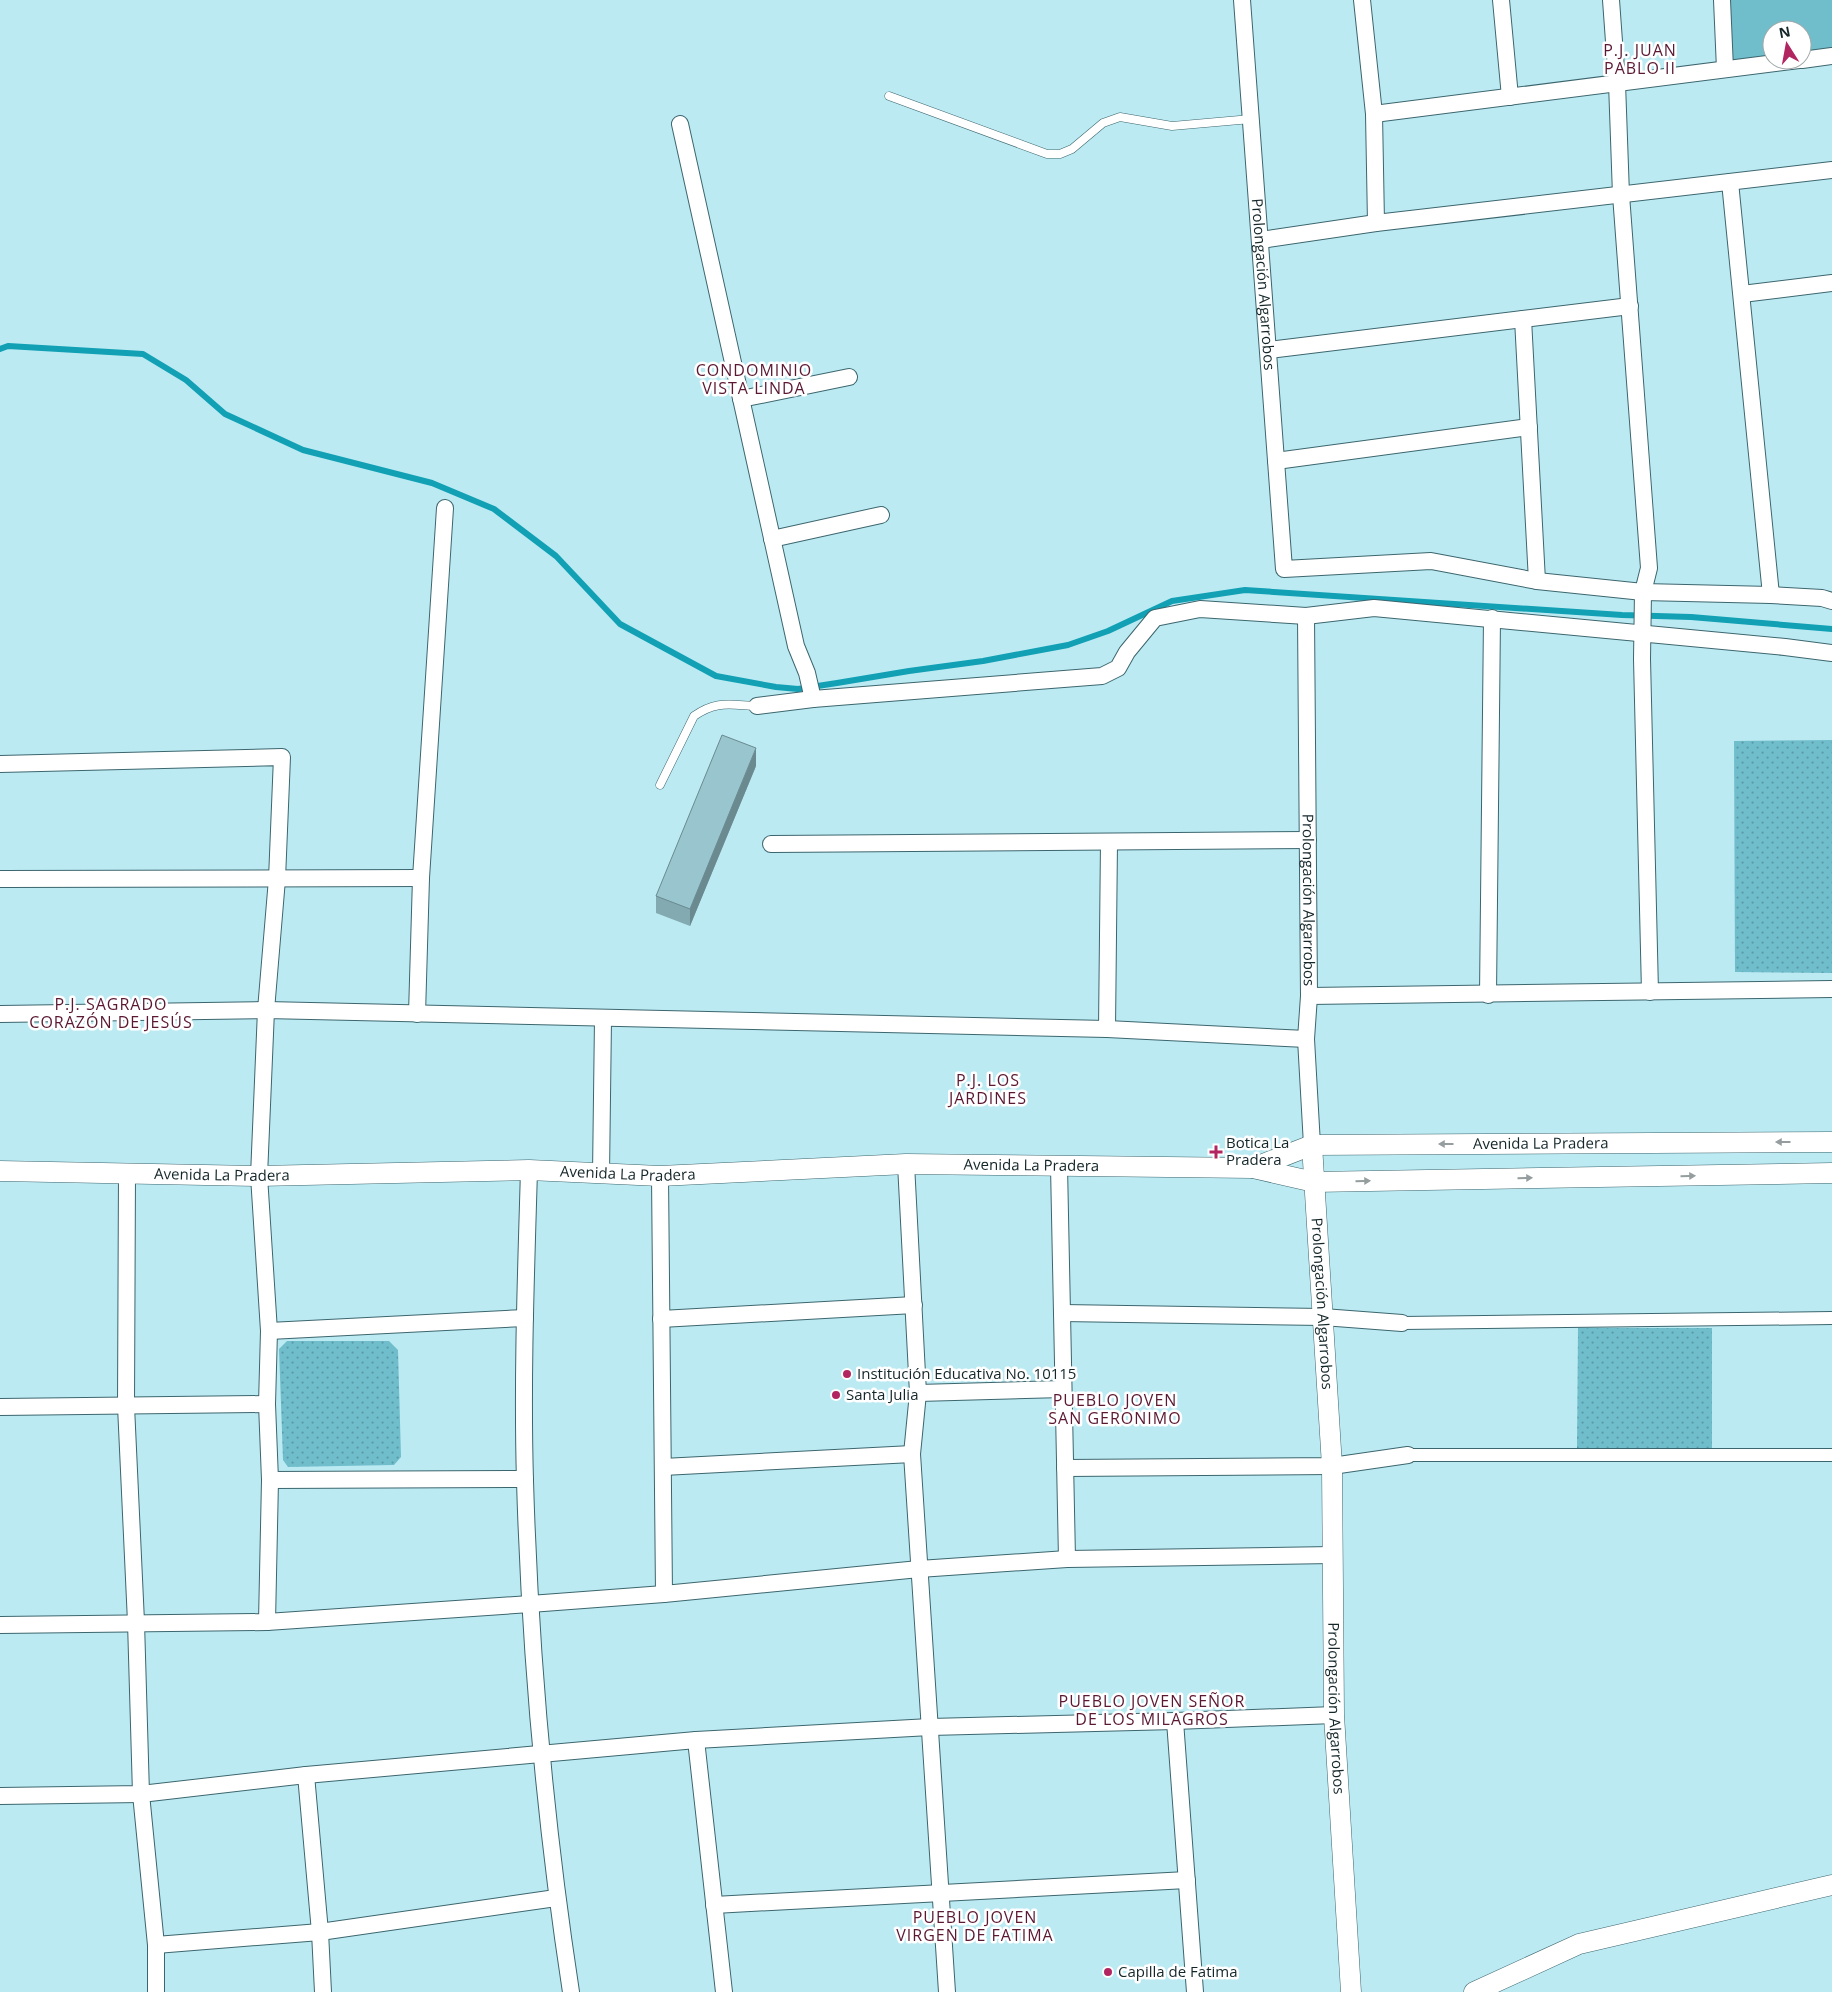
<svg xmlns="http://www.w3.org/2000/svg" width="1832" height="1992" font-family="'Open Sans',sans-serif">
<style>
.grass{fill:#70becc}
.park{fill:url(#park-dots)}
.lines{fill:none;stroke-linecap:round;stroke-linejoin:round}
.stream{stroke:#11a0b4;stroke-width:6}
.service-casing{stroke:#3c666e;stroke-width:9}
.pedestrian-casing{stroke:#3c666e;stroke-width:14}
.minor-casing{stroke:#3c666e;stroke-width:18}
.tertiary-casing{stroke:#3c666e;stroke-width:21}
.service{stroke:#fff;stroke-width:8}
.pedestrian{stroke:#fff;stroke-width:12}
.minor{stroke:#fff;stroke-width:16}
.tertiary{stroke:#fff;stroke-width:20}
.wall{fill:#83a9b1}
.shaded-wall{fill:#6a8a90}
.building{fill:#98c5ce;stroke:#6a8a90}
.oneway{fill:#959d9f}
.poi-dot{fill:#b12560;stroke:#fff;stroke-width:2}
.labels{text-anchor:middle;stroke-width:5;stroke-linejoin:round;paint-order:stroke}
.street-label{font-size:15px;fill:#142629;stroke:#fff}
.poi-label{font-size:15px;fill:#142629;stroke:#fff;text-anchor:start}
.neighbourhood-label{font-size:16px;letter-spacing:1px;fill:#5b1832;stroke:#fff}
</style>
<defs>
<pattern id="park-dots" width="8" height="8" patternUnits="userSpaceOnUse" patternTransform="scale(1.25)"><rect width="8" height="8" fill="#70becc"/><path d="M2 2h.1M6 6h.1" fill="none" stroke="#5b9aa6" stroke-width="1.8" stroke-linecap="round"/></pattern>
</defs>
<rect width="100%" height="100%" fill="#bceaf3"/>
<!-- grass -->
<polygon class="grass" points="1728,0 1832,0 1832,53 1802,57 1802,30 1772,30 1772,60 1731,67"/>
<!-- park -->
<g class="park">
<polygon points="1832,740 1832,973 1735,972 1734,741"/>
<polygon points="1578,1328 1712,1328 1712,1449 1577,1449"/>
<polygon points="287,1341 389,1341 398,1350 401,1457 394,1465 288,1467 283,1460 279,1349"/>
</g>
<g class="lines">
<!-- stream -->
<polyline class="stream" points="0,349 8,346 143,354 186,380 225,414 303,450 432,483 494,509 556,556 620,624 716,676 776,687 798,689 837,683 909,671 983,661 1068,645 1108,631 1172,601 1245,590 1622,615 1691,617 1832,629"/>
<defs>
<g id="service">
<polyline points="889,96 1047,154 1060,154 1072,149 1103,123 1120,117 1172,126 1251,119"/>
<path d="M660,785L694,716C717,700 730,705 757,706"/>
</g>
<g id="pedestrian">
<polyline points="1402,1323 1832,1318"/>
<polyline points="1408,1455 1832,1455"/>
</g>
<g id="minor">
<path id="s1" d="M1242,0L1284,569L1431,561L1537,581L1643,592L1771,595L1822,598L1832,601"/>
<polyline points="1362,0 1374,114 1376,223"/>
<polyline points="1501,0 1510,97"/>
<polyline points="1611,0 1617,83 1621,195 1649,568 1643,592 1642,659 1650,992"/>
<polyline points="1722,0 1725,69"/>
<polyline points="1802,60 1832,56"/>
<polyline points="1374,114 1799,60"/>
<polyline points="680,124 796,646 807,673 813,699"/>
<polyline points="1730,182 1771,595"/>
<polyline points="1261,240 1376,223 1832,170"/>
<polyline points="1742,294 1832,283"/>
<polyline points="1523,319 1537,581"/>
<polyline points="1269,350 1630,306"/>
<polyline points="741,399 849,377"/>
<polyline points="1276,461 1529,427"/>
<polyline points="772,539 881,515"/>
<path id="s2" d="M1306,616L1309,996L1306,1039L1312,1145"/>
<polyline points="757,706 813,699 1102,676 1118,668 1127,652 1155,618 1200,609 1306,616 1374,608 1785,647 1832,653"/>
<polyline points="0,764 282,757 277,879 266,1010 259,1176 269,1331 267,1404 270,1480 267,1622"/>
<polyline points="771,844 1308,840"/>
<polyline points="0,879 421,878"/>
<polyline points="1488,995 1492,618"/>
<polyline points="1309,996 1832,989"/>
<polyline points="0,1014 266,1010 1107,1029 1306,1039"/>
<polyline points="417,1014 421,878 445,508"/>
<polyline points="1107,1029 1109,842"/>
<polyline points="906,1164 918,1393 912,1454 947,1992"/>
<polyline points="1059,1166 1067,1559"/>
<path d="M529,1170C526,1274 522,1378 525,1481C530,1652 545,1823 571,1992"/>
<polyline points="127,1172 126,1406 136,1622 141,1794 156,1945 156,1992"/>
<polyline points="601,1174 603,1019"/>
<polyline points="660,1176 664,1594"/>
<polyline points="1062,1313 1323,1317 1402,1323"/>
<polyline points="661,1319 914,1305"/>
<polyline points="269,1331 525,1318"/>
<polyline points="918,1393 1063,1389"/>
<polyline points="0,1407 267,1404"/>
<polyline points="663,1467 912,1454"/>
<polyline points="1065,1468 1332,1466 1408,1455"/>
<polyline points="270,1480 525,1479"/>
<polyline points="0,1625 267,1622 530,1604 664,1594 919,1569 1067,1559 1333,1555"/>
<polyline points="1175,1721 1195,1992"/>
<polyline points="696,1740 724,1992"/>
<polyline points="306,1775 320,1932 323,1992"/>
<polyline points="0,1796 141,1794 306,1775 696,1740 930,1727 1175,1721 1334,1715"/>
<polyline points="714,1905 1187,1880"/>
<polyline points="156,1945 320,1932 556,1898"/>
</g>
<g id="tertiary">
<path id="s3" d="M1312,1145L1332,1466L1334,1715L1351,1992"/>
<path id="s4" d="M1253,1168L1312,1145L1832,1142"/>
<path id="s5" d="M0,1171L259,1176L529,1170L660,1176L906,1164L1253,1168L1314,1182L1832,1173"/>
<polyline points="1474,1992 1579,1944 1832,1885"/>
</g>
</defs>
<!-- service casing -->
<use href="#service" class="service-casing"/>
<!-- pedestrian casing -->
<use href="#pedestrian" class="pedestrian-casing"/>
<!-- minor casing -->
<use href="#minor" class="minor-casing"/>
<!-- tertiary casing -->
<use href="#tertiary" class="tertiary-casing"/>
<!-- service -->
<use href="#service" class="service"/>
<!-- pedestrian -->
<use href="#pedestrian" class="pedestrian"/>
<!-- minor -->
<use href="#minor" class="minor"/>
<!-- tertiary -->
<use href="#tertiary" class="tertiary"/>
</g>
<!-- wall -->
<polygon class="wall" points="756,766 690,926 656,913 656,896"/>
<!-- shaded-wall -->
<polygon class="shaded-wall" points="756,748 756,766 690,926 690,909"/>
<!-- building -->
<polygon class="building" points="722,735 756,748 690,909 656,896"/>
<!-- one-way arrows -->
<defs><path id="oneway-solid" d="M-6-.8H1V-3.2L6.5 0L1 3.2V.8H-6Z" transform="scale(1.25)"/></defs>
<g class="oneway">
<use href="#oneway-solid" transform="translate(1783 1142) rotate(180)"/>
<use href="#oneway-solid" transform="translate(1446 1144) rotate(180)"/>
<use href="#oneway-solid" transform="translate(1688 1176) rotate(-1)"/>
<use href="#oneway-solid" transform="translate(1525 1178) rotate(-1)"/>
<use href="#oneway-solid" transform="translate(1363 1181) rotate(-1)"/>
</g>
<!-- markers -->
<g class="poi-dot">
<path d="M1213.5 1144.5h5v5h5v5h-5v5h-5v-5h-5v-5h5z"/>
<circle cx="847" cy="1374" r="5"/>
<circle cx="836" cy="1395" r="5"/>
<circle cx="1108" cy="1972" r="5"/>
</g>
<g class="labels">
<!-- street labels -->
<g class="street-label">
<text dy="5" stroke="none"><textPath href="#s1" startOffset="285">Prolongación Algarrobos</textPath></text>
<text dy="5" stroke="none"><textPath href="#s2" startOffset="284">Prolongación Algarrobos</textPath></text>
<text dy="5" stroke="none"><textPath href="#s4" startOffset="292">Avenida La Pradera</textPath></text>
<text dy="5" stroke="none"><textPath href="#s5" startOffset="1032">Avenida La Pradera</textPath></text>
<text dy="5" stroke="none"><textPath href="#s5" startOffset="628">Avenida La Pradera</textPath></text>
<text dy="5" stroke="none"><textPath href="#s5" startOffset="222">Avenida La Pradera</textPath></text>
<text dy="5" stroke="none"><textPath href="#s3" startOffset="159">Prolongación Algarrobos</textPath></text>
<text dy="5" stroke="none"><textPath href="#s3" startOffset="564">Prolongación Algarrobos</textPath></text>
</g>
<!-- poi labels -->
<g class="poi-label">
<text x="1226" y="1148">Botica La<tspan x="1226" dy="17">Pradera</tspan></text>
<text x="857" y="1379">Institución Educativa No. 10115</text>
<text x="846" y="1400">Santa Julia</text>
<text x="1118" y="1977">Capilla de Fatima</text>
</g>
<!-- neighbourhood labels -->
<g class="neighbourhood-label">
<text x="1640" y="56">P.J. JUAN<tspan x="1640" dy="18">PABLO II</tspan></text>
<text x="754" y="376">CONDOMINIO<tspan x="754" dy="18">VISTA LINDA</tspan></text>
<text x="111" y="1010">P.J. SAGRADO<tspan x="111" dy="18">CORAZÓN DE JESÚS</tspan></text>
<text x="988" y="1086">P.J. LOS<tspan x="988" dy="18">JARDINES</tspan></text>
<text x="1115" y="1406">PUEBLO JOVEN<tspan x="1115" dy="18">SAN GERONIMO</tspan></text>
<text x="1152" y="1707">PUEBLO JOVEN SEÑOR<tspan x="1152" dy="18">DE LOS MILAGROS</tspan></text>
<text x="975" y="1923">PUEBLO JOVEN<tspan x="975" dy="18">VIRGEN DE FATIMA</tspan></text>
</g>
</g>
<!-- north arrow -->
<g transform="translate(1787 45) rotate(349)"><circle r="24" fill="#ffffff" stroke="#a1a8a9"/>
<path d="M0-4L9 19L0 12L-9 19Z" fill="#b12560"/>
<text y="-8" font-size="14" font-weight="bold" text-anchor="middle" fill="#142629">N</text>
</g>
</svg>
